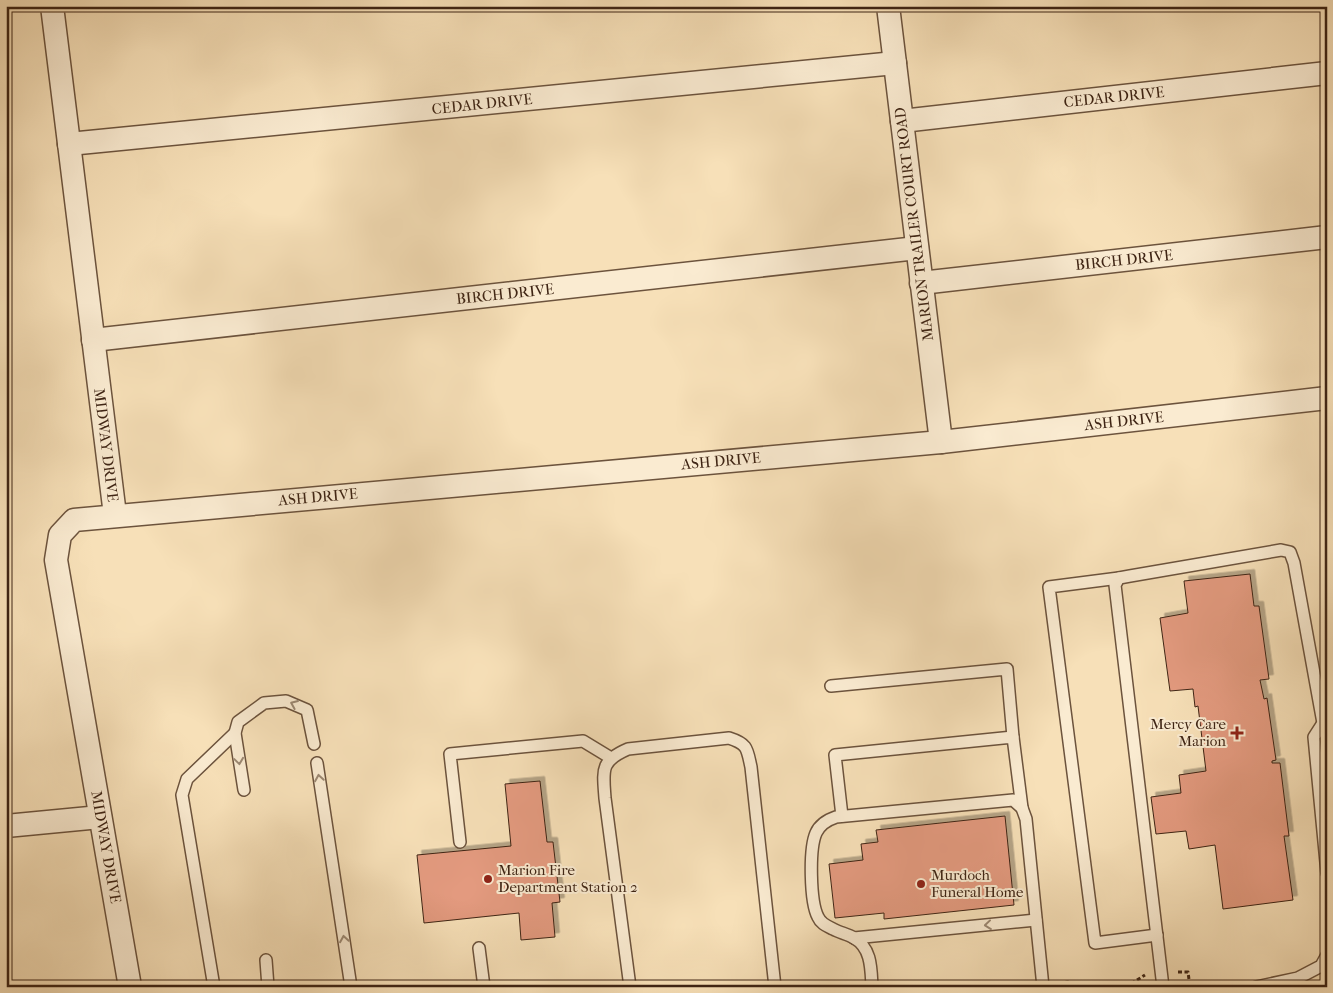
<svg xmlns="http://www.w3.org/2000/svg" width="1333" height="993" font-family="'IM FELL French Canon',serif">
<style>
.building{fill:#e39a7f;stroke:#3e2414;filter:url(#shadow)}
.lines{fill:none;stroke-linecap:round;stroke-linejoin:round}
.service-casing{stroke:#6c533d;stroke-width:14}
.minor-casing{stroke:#6c533d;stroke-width:25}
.path{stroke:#3e2414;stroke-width:3;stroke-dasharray:4 2.5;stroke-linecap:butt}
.service{stroke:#faebd1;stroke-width:11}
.minor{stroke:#faebd1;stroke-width:22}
.oneway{stroke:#9c8872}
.poi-dot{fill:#8f2418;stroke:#faebd1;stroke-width:2}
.labels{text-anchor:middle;stroke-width:4;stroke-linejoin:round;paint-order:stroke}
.street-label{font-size:15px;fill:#3e2414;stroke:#faebd1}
.poi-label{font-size:15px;fill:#3e2414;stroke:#faebd1;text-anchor:start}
</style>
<defs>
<filter id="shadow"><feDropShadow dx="4.5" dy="-4.5" stdDeviation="0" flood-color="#0004"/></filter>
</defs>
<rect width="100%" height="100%" fill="#f7e0b8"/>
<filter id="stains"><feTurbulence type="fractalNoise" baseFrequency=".004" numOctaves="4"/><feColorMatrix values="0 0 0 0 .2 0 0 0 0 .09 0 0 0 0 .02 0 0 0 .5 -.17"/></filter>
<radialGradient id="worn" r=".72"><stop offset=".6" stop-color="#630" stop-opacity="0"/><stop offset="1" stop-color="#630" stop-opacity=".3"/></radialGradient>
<!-- building -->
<g class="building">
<polygon points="1250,574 1254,606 1259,606 1269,679 1260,680 1264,699 1267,698 1276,760 1272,761 1272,763 1280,763 1289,836 1284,836 1293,900 1223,909 1215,845 1189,849 1186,831 1156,834 1151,797 1181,793 1179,775 1206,771 1198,706 1195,707 1193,689 1170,691 1160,618 1188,613 1184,581"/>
<polygon points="540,781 547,842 553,842 560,902 552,903 555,937 521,940 519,913 424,923 417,855 511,846 505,784"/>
<polygon points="1005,816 1014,905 884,919 884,913 835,918 829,864 863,860 861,844 878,842 876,830"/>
</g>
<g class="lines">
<defs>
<g id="service">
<polyline points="1119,578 1049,587 1095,943 1157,935"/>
<polyline points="831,686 1007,669 1013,737"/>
<polyline points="1327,721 1323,723 1314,737 1327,873"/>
<polyline points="317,763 351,987"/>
<polyline points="244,790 235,733 238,722 264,703 286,701 307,710 314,744"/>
<polyline points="842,816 835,755 1013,737 1022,808"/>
<polyline points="460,842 450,754 583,741 611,758"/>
<polyline points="854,938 1036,920"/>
<polyline points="479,948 484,987"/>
<polyline points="266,960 268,987"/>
<polyline points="214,987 182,795 187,779 235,733"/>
<path d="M630,987L605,798C603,770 600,761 628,749L729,738C748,744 747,749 751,767L775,987"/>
<path d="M872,987C871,970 872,948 854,938C848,934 840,933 833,929C827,926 821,924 818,917C810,902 809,849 816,833C820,824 827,820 836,817L1013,800L1022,808L1026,819L1043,987"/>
<polyline points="1163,987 1115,585 1119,578 1130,576 1281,550 1290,552 1294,563 1323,723"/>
<polyline points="1256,987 1298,978 1321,966 1327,955"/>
</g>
<g id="minor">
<polyline points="52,6 115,515"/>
<polyline points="888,6 941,442"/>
<polyline points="902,121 1327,73"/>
<polyline points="69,144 895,63"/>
<polyline points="921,283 1327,237"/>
<polyline points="93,340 917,248"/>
<polyline points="6,826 100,817"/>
<polyline points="130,987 56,560 60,535 74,520 941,442 1327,398"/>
</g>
</defs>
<!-- service casing -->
<use href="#service" class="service-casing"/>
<!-- minor casing -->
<use href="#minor" class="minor-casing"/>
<!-- path -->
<g class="path">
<polyline points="1178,972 1188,972 1190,987"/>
<polyline points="1059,983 1068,982 1076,987"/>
<polyline points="1018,987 1027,985"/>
<polyline points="1126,987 1145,975"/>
</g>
<!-- service -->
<use href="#service" class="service"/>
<!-- minor -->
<use href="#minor" class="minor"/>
</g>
<!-- one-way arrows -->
<defs><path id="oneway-chevron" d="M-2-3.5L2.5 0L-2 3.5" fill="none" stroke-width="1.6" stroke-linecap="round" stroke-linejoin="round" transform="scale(1.25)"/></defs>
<g class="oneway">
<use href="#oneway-chevron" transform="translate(294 704) rotate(-157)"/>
<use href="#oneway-chevron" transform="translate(239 761) rotate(82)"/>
<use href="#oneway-chevron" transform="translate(319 778) rotate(-99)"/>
<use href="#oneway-chevron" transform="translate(988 925) rotate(174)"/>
<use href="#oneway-chevron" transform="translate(344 939) rotate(-99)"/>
</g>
<!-- markers -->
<g class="poi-dot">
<path d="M1234.5 725.5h5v5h5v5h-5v5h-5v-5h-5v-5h5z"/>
<circle cx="488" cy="879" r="5"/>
<circle cx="921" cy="884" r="5"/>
</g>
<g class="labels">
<!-- street labels -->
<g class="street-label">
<text transform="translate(1114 97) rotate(-6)" y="5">CEDAR DRIVE</text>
<text transform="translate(482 104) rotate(-6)" y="5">CEDAR DRIVE</text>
<text transform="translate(914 224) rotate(-97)" y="5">MARION TRAILER COURT ROAD</text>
<text transform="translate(1124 260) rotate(-6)" y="5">BIRCH DRIVE</text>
<text transform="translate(505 294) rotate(-6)" y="5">BIRCH DRIVE</text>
<text transform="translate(1124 421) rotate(-6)" y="5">ASH DRIVE</text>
<text transform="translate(106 445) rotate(83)" y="5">MIDWAY DRIVE</text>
<text transform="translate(721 461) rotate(-5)" y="5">ASH DRIVE</text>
<text transform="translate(318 497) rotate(-5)" y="5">ASH DRIVE</text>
<text transform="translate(106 847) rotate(80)" y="5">MIDWAY DRIVE</text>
</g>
<!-- poi labels -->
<g class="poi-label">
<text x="1226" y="729" text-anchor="end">Mercy Care<tspan x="1226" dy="17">Marion</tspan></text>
<text x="498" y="875">Marion Fire<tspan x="498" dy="17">Department Station 2</tspan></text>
<text x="931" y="880">Murdoch<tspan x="931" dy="17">Funeral Home</tspan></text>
</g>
</g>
<!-- margin -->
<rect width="1333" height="993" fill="none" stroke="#f7e0b8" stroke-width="25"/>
<rect x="8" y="8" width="1318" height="978" fill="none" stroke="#3e2414" stroke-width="2.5"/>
<rect x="12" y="12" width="1308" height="968" fill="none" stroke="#3e2414"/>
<rect width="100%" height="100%" filter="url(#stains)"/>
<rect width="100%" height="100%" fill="url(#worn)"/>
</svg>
